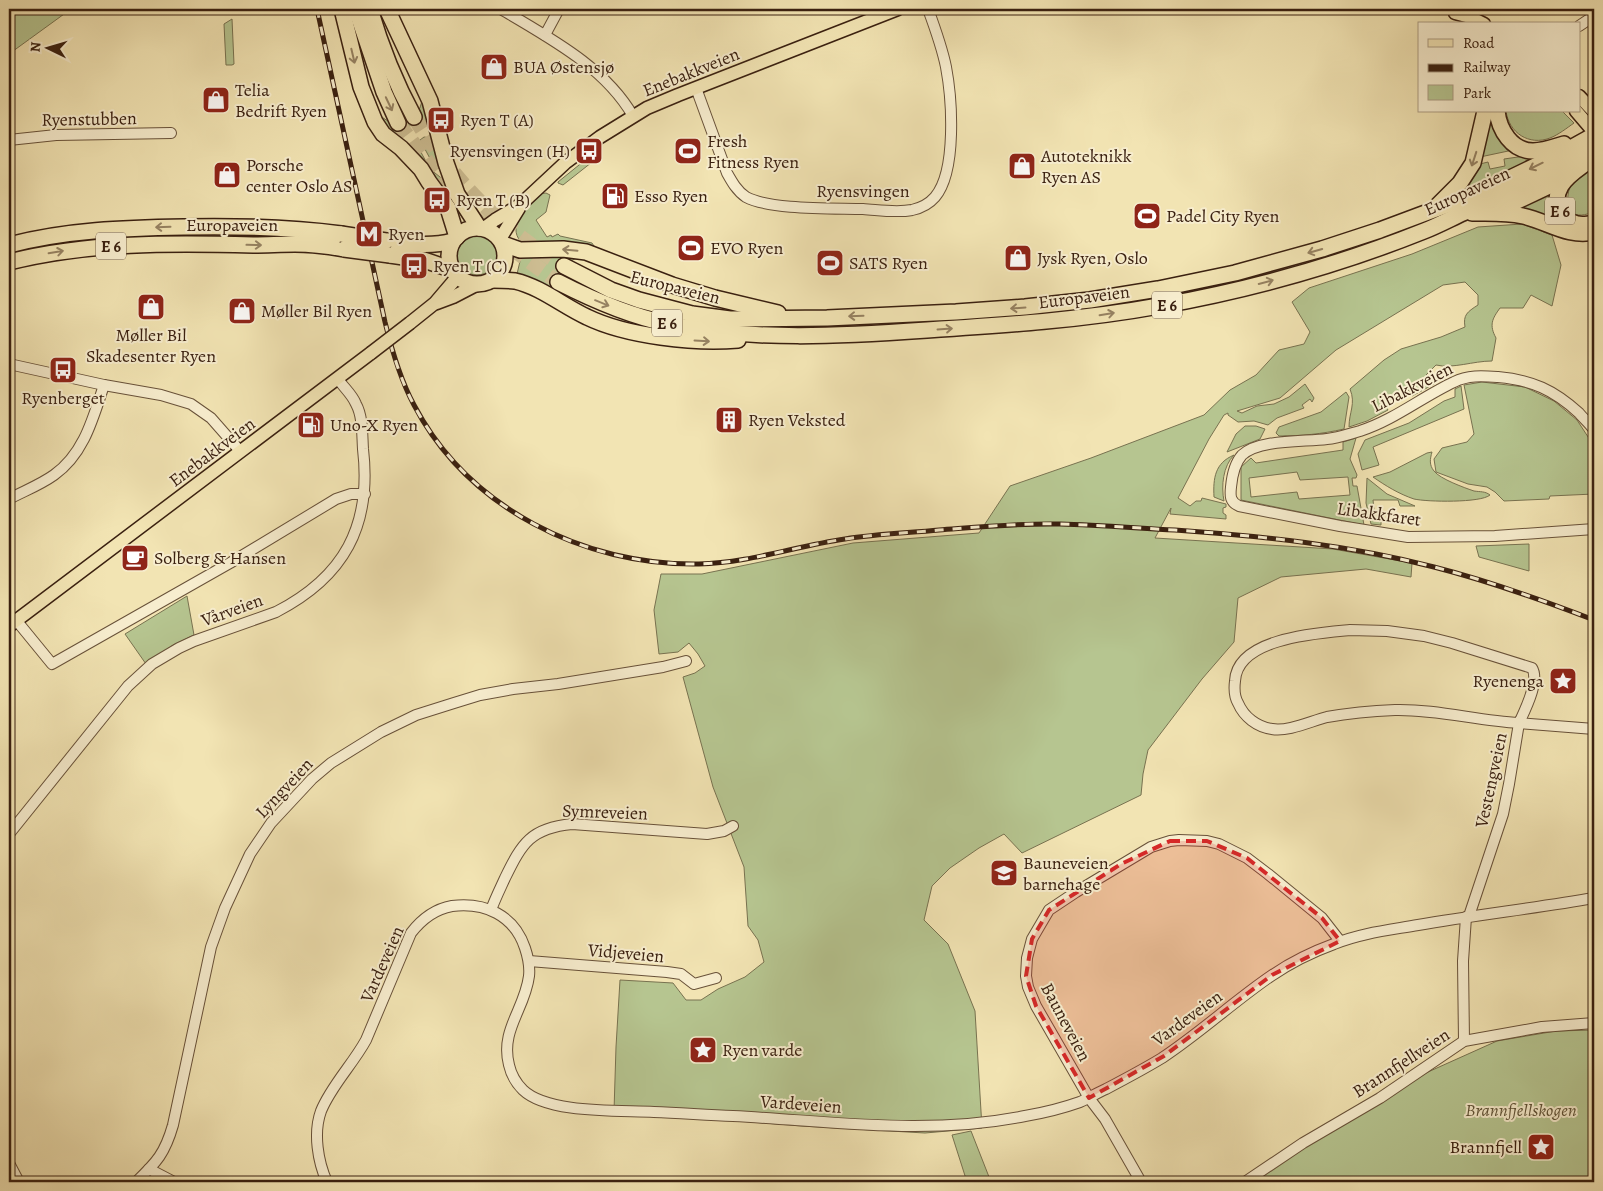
<svg xmlns="http://www.w3.org/2000/svg" width="1603" height="1191" font-family="Alegreya,serif">
<style>
.green{fill:#b6c590;stroke:#787250;fill-rule:evenodd}
.lines{fill:none;stroke-linecap:round;stroke-linejoin:round}
.highway-tunnel{stroke:#cdbd92;stroke-width:15;stroke-dasharray:15 8;stroke-linecap:butt}
.minor-casing{stroke:#685139;stroke-width:12}
.major-casing{stroke:#3a2010;stroke-width:15}
.highway-casing{stroke:#3a2010;stroke-width:18}
.minor{stroke:#f7edce;stroke-width:10}
.major{stroke:#f2e4b3;stroke-width:12}
.highway{stroke:#f2e4b3;stroke-width:15}
.rail-casing{stroke:#3a2010;stroke-width:5}
.rail{stroke:#f7edce;stroke-width:3;stroke-dasharray:9;stroke-linecap:butt}
.major-bridge-casing{stroke:#3a2010;stroke-width:15;stroke-linecap:butt}
.highway-bridge-casing{stroke:#3a2010;stroke-width:18;stroke-linecap:butt}
.major-bridge{stroke:#f2e4b3;stroke-width:12}
.highway-bridge{stroke:#f2e4b3;stroke-width:15}
.oneway{stroke:#968262}
.marked{fill:#d62828;fill-opacity:0.2;stroke:#d62828;stroke-width:4;stroke-dasharray:10 6;stroke-linejoin:round}
.labels{text-anchor:middle;stroke-width:4;stroke-linejoin:round;paint-order:stroke}
.shield{fill:#f7edce;stroke:#735e49;stroke-width:1}
.shield-label{font-size:16px;font-weight:bold;fill:#3a2010}
.poi-label{font-size:18px;fill:#3a2010;stroke:#f7edce;text-anchor:start}
.street-label{font-size:18px;fill:#3a2010;stroke:#f7edce}
.park-label{font-size:18px;font-style:italic;fill:#5f5236;stroke:#f7edce}
</style>
<rect width="100%" height="100%" fill="#f2e4b3"/>
<filter id="stains"><feTurbulence type="fractalNoise" baseFrequency=".004" numOctaves="4"/><feColorMatrix values="0 0 0 0 .2 0 0 0 0 .09 0 0 0 0 .02 0 0 0 .5 -.17"/></filter>
<radialGradient id="worn" r=".72"><stop offset=".6" stop-color="#630" stop-opacity="0"/><stop offset="1" stop-color="#630" stop-opacity=".3"/></radialGradient>
<!-- green -->
<g class="green">
<polygon points="9,9 71,9 9,54"/>
<polygon points="232,19 234,64 232,65 226,65 224,24"/>
<path d="M422,99L431,122C410,121 410,128 393,136L381,119L380,115C395,131 420,122 422,99Z"/>
<path d="M1506,111H1562L1574,123C1567,128 1558,135 1550,138C1529,146 1509,133 1506,111Z"/>
<polygon points="1488,115 1513,150 1480,157"/>
<polygon points="424,137 431,138 433,140 441,170 433,164 420,140"/>
<polygon points="416,143 430,169 445,181 459,207 455,208 413,157 413,147"/>
<polygon points="600,148 601,155 563,185 558,183 558,182"/>
<polygon points="1525,156 1531,158 1517,167 1459,194 1480,164 1488,162 1490,169 1505,166 1504,159"/>
<path d="M1594,165V212C1585,215 1578,217 1569,212C1564,185 1574,178 1594,165Z"/>
<polygon points="1551,188 1564,223 1513,207"/>
<path d="M546,193L550,195L546,212L536,220L547,237L551,235L552,237L558,234L560,236L592,243L594,246L562,241L529,244L521,242C506,225 528,206 539,194Z"/>
<path d="M1522,224L1552,235L1561,265L1552,306L1531,295L1523,308H1500C1492,319 1489,325 1496,338L1492,361C1473,361 1453,369 1436,365L1426,375L1436,383L1412,396L1409,390L1385,405L1388,410L1367,421L1349,427C1349,412 1356,404 1350,389L1384,360L1401,349L1441,337L1465,327C1463,315 1467,312 1478,305V295L1465,282L1443,285L1336,350L1280,398L1237,411L1242,413L1257,406L1274,404L1289,397L1305,384L1314,398L1312,402L1310,399L1302,405L1304,408L1277,418L1268,425L1254,421L1238,422L1228,415V413L1224,415L1209,439L1178,498L1190,506L1196,501H1201L1202,498L1226,504V507L1223,508V513L1226,515V519L1170,514L1171,508L1155,538L1333,549L1412,563L1411,577L1366,569L1281,577L1238,598L1234,642L1202,679L1148,750L1143,774L1141,795L1022,853L1004,834L979,848L950,868L932,886L924,920L948,944L975,1011L982,1128L925,1133L802,1126L614,1111L616,1047L620,980L673,983L686,1000H701L718,989L745,977L764,962L758,940L748,926L744,867L713,787L683,677L695,673L705,666L698,654L689,643L678,652L659,654L654,610L661,574H702L853,543L979,533L1010,486L1091,458L1204,415L1230,390L1256,375L1279,350L1304,344L1310,332L1292,302L1309,288L1412,254L1478,227Z"/>
<circle cx="477" cy="255" r="20"/>
<path d="M564,256L580,258C558,261 550,280 563,298L517,274L521,257L537,258Z"/>
<polygon points="1482,382 1525,387 1554,401 1577,420 1594,446 1594,494 1550,496 1549,499 1504,501 1495,492 1487,487 1468,484 1436,472 1434,459 1442,448 1467,442 1474,434 1464,385"/>
<polygon points="1461,386 1464,409 1373,447 1379,465 1362,470 1358,454 1365,440 1409,423 1444,401 1455,397 1455,389"/>
<path d="M1346,392L1349,397L1344,429C1322,434 1301,436 1279,436L1276,433L1279,427L1321,412Z"/>
<polygon points="1245,426 1256,426 1265,429 1260,439 1227,452 1236,434"/>
<path d="M1356,438L1350,459L1357,475L1356,478H1352L1353,486H1357L1364,525L1241,500V467L1251,458L1256,463L1343,450V442ZM1297,472L1300,480L1348,477L1350,495L1299,499L1297,492L1251,497L1249,478Z"/>
<path d="M1432,452C1430,459 1429,465 1434,471C1440,479 1465,488 1474,491C1480,492 1485,491 1490,495C1481,503 1427,502 1414,499C1399,494 1386,486 1373,477L1390,472L1427,453Z"/>
<path d="M1234,455C1223,466 1221,486 1224,501L1214,497C1213,478 1215,463 1234,455Z"/>
<polygon points="1367,478 1387,494 1415,506 1400,506 1398,500 1373,500 1375,518 1381,520 1381,525 1371,524 1366,503"/>
<polygon points="1529,544 1529,571 1479,557 1476,546"/>
<polygon points="187,596 194,635 173,645 146,664 125,634"/>
<polygon points="1594,1030 1594,1182 1237,1182 1399,1085 1497,1041 1556,1031"/>
<polygon points="971,1131 991,1182 967,1182 952,1135"/>
</g>
<g class="lines">
<!-- highway-tunnel -->
<g class="highway-tunnel">
<path d="M414,117C453,180 499,228 564,266"/>
<polyline points="398,123 433,169 459,200"/>
<polyline points="476,219 511,248 558,282"/>
</g>
<defs>
<g id="minor">
<path d="M501,9C549,38 604,66 633,116"/>
<polyline points="1579,26 1594,16"/>
<polyline points="545,35 559,9"/>
<path d="M696,88L727,173C732,182 737,191 746,197C770,210 834,208 863,209C879,210 896,213 912,210C921,208 929,204 935,197C957,171 952,99 946,67C942,47 935,28 928,9"/>
<polyline points="9,140 56,135 171,133"/>
<polyline points="9,364 104,385 161,395 191,404 211,418 240,451"/>
<path d="M1594,430C1590,424 1584,419 1579,413C1554,390 1532,380 1498,377C1482,376 1468,375 1454,382C1422,397 1394,420 1360,431C1349,434 1338,438 1327,439C1304,442 1259,439 1242,455C1234,464 1232,476 1231,487C1230,496 1230,502 1239,506L1340,526L1408,537L1495,536L1594,529"/>
<path d="M9,499C24,491 40,485 54,475C84,454 93,418 104,385"/>
<polyline points="16,620 52,664 230,563 336,499 351,494 365,494"/>
<path d="M1350,630L1387,631L1424,636L1452,643L1532,668C1540,681 1525,710 1519,723C1478,721 1437,709 1395,710C1372,711 1350,713 1327,717C1311,721 1288,732 1272,729C1257,727 1244,717 1238,703C1234,696 1234,689 1235,681C1237,638 1318,633 1350,630Z"/>
<path d="M9,834L128,686L152,664L179,648L194,641L276,612C344,577 372,526 363,449C362,434 363,417 356,404C352,394 344,388 338,379"/>
<path d="M491,910C495,899 500,889 505,878C522,843 531,828 572,824L707,834L724,831L733,826"/>
<polyline points="1469,916 1503,814 1509,784 1519,723 1594,729"/>
<polyline points="529,961 667,972 681,974 694,984 716,978"/>
<polyline points="1464,1041 1463,961 1466,917"/>
<polyline points="9,1163 19,1182"/>
<polyline points="149,1169 174,1182"/>
<path d="M136,1182C157,1162 165,1153 173,1125L211,947L225,908L250,854L271,823L312,779L331,763L381,732L416,715L454,703L480,695L513,689L558,684L663,667L686,661"/>
<path d="M327,1182C318,1162 313,1133 321,1111C331,1086 353,1064 366,1040L411,933C421,920 435,909 452,906C485,902 514,915 525,948C528,957 530,967 529,976C525,1009 500,1030 509,1065C511,1074 516,1083 523,1090C548,1114 620,1110 654,1112C680,1113 707,1115 733,1116C831,1121 927,1136 1025,1116C1043,1113 1063,1108 1080,1102C1089,1098 1097,1093 1106,1089C1125,1079 1144,1069 1162,1058C1200,1033 1233,1002 1271,976C1290,963 1312,952 1334,944C1361,933 1390,930 1418,925C1476,915 1536,908 1594,898"/>
<polyline points="1141,1182 1105,1119 1089,1098 1036,1006 1028,987 1026,976 1027,958 1032,939 1049,910 1076,892 1151,847 1170,841 1179,840 1207,841 1219,844 1247,858 1268,874 1322,918 1340,941"/>
<polyline points="1245,1182 1303,1143 1380,1098 1464,1041 1542,1027 1594,1023"/>
</g>
<g id="major">
<polyline points="1455,13 1470,17 1484,24"/>
<polyline points="1579,96 1594,112"/>
<polyline points="1576,111 1594,132"/>
<polyline points="484,228 495,220 520,205 565,163 600,137 647,108 678,95 898,9"/>
<polyline points="500,239 519,208"/>
<polyline points="437,303 453,297 478,284"/>
<polyline points="410,323 435,303 458,276"/>
<polyline points="9,626 371,353"/>
</g>
<g id="highway">
<polyline points="342,9 361,87 375,122 383,134 401,148 421,169 429,182 448,208 457,237"/>
<polyline points="356,9 384,92 398,123"/>
<path d="M370,9C381,47 395,82 414,117"/>
<polyline points="387,9 430,101 446,163 457,194 479,228"/>
<path d="M1497,111C1499,130 1512,151 1533,151C1544,151 1554,147 1564,144"/>
<polyline points="1438,205 1460,183 1473,163 1485,111"/>
<polyline points="1494,212 1566,178"/>
<path d="M1472,213C1489,213 1506,212 1523,216C1547,221 1568,238 1594,232"/>
<path d="M1588,224C1567,228 1549,206 1561,186C1567,175 1580,168 1590,160"/>
<circle cx="477" cy="256" r="28"/>
<path d="M386,241C410,244 430,247 453,241"/>
<polyline points="503,244 520,250 563,249 586,252 672,285 715,298 778,313"/>
<path d="M9,245C66,230 125,228 184,227C236,226 289,227 341,234"/>
<polyline points="390,255 424,260 453,270"/>
<path d="M9,262C89,242 171,243 253,245C267,245 281,244 295,244C311,244 328,246 344,249"/>
<polyline points="564,266 611,290 639,300 692,314 730,319 827,318 956,312 1025,307 1090,300 1158,289 1235,273 1322,249 1380,230 1479,193 1558,155 1594,135"/>
<path d="M492,280C500,280 507,280 515,281C541,287 563,306 587,317C626,336 695,344 738,340"/>
<path d="M558,282C593,300 629,316 669,324C753,341 842,336 927,330C1005,325 1082,320 1159,306C1249,290 1339,265 1424,231C1437,226 1450,219 1463,213C1507,193 1552,173 1594,149"/>
</g>
</defs>
<!-- minor casing -->
<use href="#minor" class="minor-casing"/>
<!-- major casing -->
<use href="#major" class="major-casing"/>
<!-- highway casing -->
<use href="#highway" class="highway-casing"/>
<!-- minor -->
<use href="#minor" class="minor"/>
<!-- major -->
<use href="#major" class="major"/>
<!-- highway -->
<use href="#highway" class="highway"/>
<defs>
<path id="rail" d="M317,9L385,322C392,351 400,379 414,405C468,508 584,566 699,564C749,563 796,546 845,539C876,534 908,533 939,530C979,527 1020,523 1060,524C1098,525 1136,528 1175,530C1262,536 1349,545 1434,567C1489,581 1542,600 1594,620"/>
</defs>
<!-- rail casing -->
<use href="#rail" class="rail-casing"/>
<!-- rail -->
<use href="#rail" class="rail"/>
<defs>
<polyline id="major-bridge" points="371,353 410,323"/>
<g id="highway-bridge">
<polyline points="341,234 386,241"/>
<polyline points="344,249 390,255"/>
</g>
</defs>
<!-- major-bridge casing -->
<use href="#major-bridge" class="major-bridge-casing"/>
<!-- highway-bridge casing -->
<use href="#highway-bridge" class="highway-bridge-casing"/>
<!-- major-bridge -->
<use href="#major-bridge" class="major-bridge"/>
<!-- highway-bridge -->
<use href="#highway-bridge" class="highway-bridge"/>
</g>
<!-- one-way arrows -->
<defs><path id="oneway-shaft" d="M-6 0H5M1.5-3L5.5 0L1.5 3" fill="none" stroke-width="1.6" stroke-linecap="round" stroke-linejoin="round" transform="scale(1.25)"/></defs>
<g class="oneway">
<use href="#oneway-shaft" transform="translate(353 56) rotate(77)"/>
<use href="#oneway-shaft" transform="translate(389 104) rotate(65)"/>
<use href="#oneway-shaft" transform="translate(1474 159) rotate(108)"/>
<use href="#oneway-shaft" transform="translate(1536 166) rotate(154)"/>
<use href="#oneway-shaft" transform="translate(163 227) rotate(178)"/>
<use href="#oneway-shaft" transform="translate(254 245) rotate(1)"/>
<use href="#oneway-shaft" transform="translate(570 250) rotate(-175)"/>
<use href="#oneway-shaft" transform="translate(1315 251) rotate(164)"/>
<use href="#oneway-shaft" transform="translate(56 252) rotate(-9)"/>
<use href="#oneway-shaft" transform="translate(1266 282) rotate(-15)"/>
<use href="#oneway-shaft" transform="translate(602 303) rotate(22)"/>
<use href="#oneway-shaft" transform="translate(1018 308) rotate(176)"/>
<use href="#oneway-shaft" transform="translate(1107 314) rotate(-9)"/>
<use href="#oneway-shaft" transform="translate(856 316) rotate(178)"/>
<use href="#oneway-shaft" transform="translate(945 329) rotate(-4)"/>
<use href="#oneway-shaft" transform="translate(702 341) rotate(3)"/>
</g>
<!-- marked area -->
<path class="marked" d="M1170,841H1207L1247,858L1322,918L1340,941L1272,975L1164,1056L1089,1098L1036,1006L1026,976L1032,939L1049,910L1121,864Z"/>
<!-- icons -->
<defs>
<symbol id="shop-square" viewBox="-11 -11 22 22"><rect x="-9" y="-9" width="18" height="18" rx="4" fill="#8f2418" stroke="#f7edce"/><path d="M-5-2.5h2.3a2.7 3.5 0 0 1 5.4 0H5L5.5 6h-11ZM-1.5-2.5h3a1.5 2.3 0 0 0-3 0Z" fill="#fff"/></symbol>
<symbol id="bus-square" viewBox="-11 -11 22 22"><rect x="-9" y="-9" width="18" height="18" rx="4" fill="#8f2418" stroke="#f7edce"/><path d="M-5-6H5V4H4V6H2V4H-2V6H-4V4H-5ZM-3.5-4V0h7V-4ZM-3.5 1.2v1.5H-2V1.2ZM2 1.2v1.5H3.5V1.2Z" fill="#fff"/></symbol>
<symbol id="stadium-square" viewBox="-11 -11 22 22"><rect x="-9" y="-9" width="18" height="18" rx="4" fill="#8f2418" stroke="#f7edce"/><path d="M0-5a6.5 5 0 1 0 0 10a6.5 5 0 1 0 0-10ZM-3.5-1.8h7v3.6h-7Z" fill="#fff"/></symbol>
<symbol id="fuel-square" viewBox="-11 -11 22 22"><rect x="-9" y="-9" width="18" height="18" rx="4" fill="#8f2418" stroke="#f7edce"/><path d="M-5.5-6h7V0h2V4h1.3V-2.5L3-4.5l.8-.8L6-3V5H2.5V1h-1V6h-7ZM-4.2-4.7v3.2H.2V-4.7Z" fill="#fff"/></symbol>
<symbol id="metro-square" viewBox="-11 -11 22 22"><rect x="-9" y="-9" width="18" height="18" rx="4" fill="#8f2418" stroke="#f7edce"/><path d="M-5.5 5V-5H-3L0 0L3-5H5.5V5H3V-.5L0 4L-3-.5V5Z" fill="#fff"/></symbol>
<symbol id="building-square" viewBox="-11 -11 22 22"><rect x="-9" y="-9" width="18" height="18" rx="4" fill="#8f2418" stroke="#f7edce"/><path d="M-4-6H4V6H1V3H-1V6H-4ZM-2.5-4.3h1.7v1.8h-1.7ZM.8-4.3h1.7v1.8H.8ZM-2.5-1h1.7V.8h-1.7ZM.8-1h1.7V.8H.8Z" fill="#fff"/></symbol>
<symbol id="cafe-square" viewBox="-11 -11 22 22"><rect x="-9" y="-9" width="18" height="18" rx="4" fill="#8f2418" stroke="#f7edce"/><path d="M-5.5-4.5H6V0H3Q3 3.5 0 3.5H-2.5Q-5.5 3.5-5.5 0ZM3-3.2v2h1.7v-2ZM-6 4.5H4V6H-6Z" fill="#fff"/></symbol>
<symbol id="sight-square" viewBox="-11 -11 22 22"><rect x="-9" y="-9" width="18" height="18" rx="4" fill="#8f2418" stroke="#f7edce"/><path d="M0-6L1.8-2.2L6-1.7L2.9 1.2L3.7 5.4L0 3.3L-3.7 5.4L-2.9 1.2L-6-1.7L-1.8-2.2Z" fill="#fff"/></symbol>
<symbol id="school-square" viewBox="-11 -11 22 22"><rect x="-9" y="-9" width="18" height="18" rx="4" fill="#8f2418" stroke="#f7edce"/><path d="M0-5L7-2L0 1L-7-2ZM-4 1L0 2.5L4 1V4Q0 6-4 4Z" fill="#fff"/></symbol>
</defs>
<g fill-rule="evenodd">
<use href="#shop-square" x="478" y="51" width="32" height="32"/>
<use href="#shop-square" x="200" y="84" width="32" height="32"/>
<use href="#bus-square" x="425" y="104" width="32" height="32"/>
<use href="#bus-square" x="573" y="135" width="32" height="32"/>
<use href="#stadium-square" x="672" y="135" width="32" height="32"/>
<use href="#shop-square" x="1006" y="150" width="32" height="32"/>
<use href="#shop-square" x="211" y="159" width="32" height="32"/>
<use href="#fuel-square" x="599" y="180" width="32" height="32"/>
<use href="#bus-square" x="421" y="184" width="32" height="32"/>
<use href="#stadium-square" x="1131" y="200" width="32" height="32"/>
<use href="#metro-square" x="353" y="218" width="32" height="32"/>
<use href="#stadium-square" x="675" y="232" width="32" height="32"/>
<use href="#shop-square" x="1002" y="242" width="32" height="32"/>
<use href="#stadium-square" x="814" y="247" width="32" height="32"/>
<use href="#bus-square" x="398" y="250" width="32" height="32"/>
<use href="#shop-square" x="135" y="291" width="32" height="32"/>
<use href="#shop-square" x="226" y="295" width="32" height="32"/>
<use href="#bus-square" x="47" y="354" width="32" height="32"/>
<use href="#building-square" x="713" y="404" width="32" height="32"/>
<use href="#fuel-square" x="295" y="409" width="32" height="32"/>
<use href="#cafe-square" x="119" y="542" width="32" height="32"/>
<use href="#sight-square" x="1547" y="665" width="32" height="32"/>
<use href="#school-square" x="988" y="857" width="32" height="32"/>
<use href="#sight-square" x="687" y="1034" width="32" height="32"/>
<use href="#sight-square" x="1525" y="1131" width="32" height="32"/>
</g>
<g class="labels">
<!-- shield labels -->
<g class="shield">
<rect x="1545" y="197.5" width="30" height="27" rx="4"/>
<rect x="96" y="232.5" width="30" height="27" rx="4"/>
<rect x="1152" y="291.5" width="30" height="27" rx="4"/>
<rect x="652" y="309.5" width="30" height="27" rx="4"/>
</g>
<g class="shield-label">
<text x="1560" y="217">E 6</text>
<text x="111" y="252">E 6</text>
<text x="1167" y="311">E 6</text>
<text x="667" y="329">E 6</text>
</g>
<!-- poi labels -->
<g class="poi-label">
<text x="513" y="73">BUA Østensjø</text>
<text x="235" y="96">Telia<tspan x="235" dy="21">Bedrift Ryen</tspan></text>
<text x="460" y="126">Ryen T (A)</text>
<text x="707" y="147">Fresh<tspan x="707" dy="21">Fitness Ryen</tspan></text>
<text x="570" y="157" text-anchor="end">Ryensvingen (H)</text>
<text x="1041" y="162">Autoteknikk<tspan x="1041" dy="21">Ryen AS</tspan></text>
<text x="246" y="171">Porsche<tspan x="246" dy="21">center Oslo AS</tspan></text>
<text x="634" y="202">Esso Ryen</text>
<text x="456" y="206">Ryen T (B)</text>
<text x="1166" y="222">Padel City Ryen</text>
<text x="388" y="240">Ryen</text>
<text x="710" y="254">EVO Ryen</text>
<text x="1037" y="264">Jysk Ryen, Oslo</text>
<text x="849" y="269">SATS Ryen</text>
<text x="433" y="272">Ryen T (C)</text>
<text x="261" y="317">Møller Bil Ryen</text>
<text x="151" y="341" text-anchor="middle">Møller Bil<tspan x="151" dy="21">Skadesenter Ryen</tspan></text>
<text x="63" y="404" text-anchor="middle">Ryenberget</text>
<text x="748" y="426">Ryen Veksted</text>
<text x="330" y="431">Uno-X Ryen</text>
<text x="154" y="564">Solberg &amp; Hansen</text>
<text x="1544" y="687" text-anchor="end">Ryenenga</text>
<text x="1023" y="869">Bauneveien<tspan x="1023" dy="21">barnehage</tspan></text>
<text x="722" y="1056">Ryen varde</text>
<text x="1522" y="1153" text-anchor="end">Brannfjell</text>
</g>
<!-- street labels -->
<g class="street-label">
<text transform="translate(691 72) rotate(-22)" y="6">Enebakkveien</text>
<text transform="translate(89 119) rotate(-1)" y="6">Ryenstubben</text>
<text x="863" y="197">Ryensvingen</text>
<text transform="translate(1467 191) rotate(-25)" y="6">Europaveien</text>
<text x="232" y="231">Europaveien</text>
<text transform="translate(675 287) rotate(14)" y="6">Europaveien</text>
<text transform="translate(1084 297) rotate(-7)" y="6">Europaveien</text>
<text transform="translate(1412 387) rotate(-27)" y="6">Libakkveien</text>
<text transform="translate(212 452) rotate(-37)" y="6">Enebakkveien</text>
<text transform="translate(1379 514) rotate(8)" y="6">Libakkfaret</text>
<text transform="translate(232 610) rotate(-20)" y="6">Vårveien</text>
<text transform="translate(1491 780) rotate(-78)" y="6">Vestengveien</text>
<text transform="translate(284 788) rotate(-47)" y="6">Lyngveien</text>
<text transform="translate(605 812) rotate(2)" y="6">Symreveien</text>
<text transform="translate(626 953) rotate(5)" y="6">Vidjeveien</text>
<text transform="translate(382 964) rotate(-66)" y="6">Vardeveien</text>
<text transform="translate(1187 1018) rotate(-36)" y="6">Vardeveien</text>
<text transform="translate(1066 1022) rotate(62)" y="6">Bauneveien</text>
<text transform="translate(1401 1063) rotate(-33)" y="6">Brannfjellveien</text>
<text transform="translate(801 1104) rotate(4)" y="6">Vardeveien</text>
</g>
<!-- park labels -->
<g class="park-label">
<text x="1521" y="1116">Brannfjellskogen</text>
</g>
</g>
<!-- margin -->
<rect width="1603" height="1191" fill="none" stroke="#f2e4b3" stroke-width="30"/>
<rect x="10" y="10" width="1583" height="1171" fill="none" stroke="#3a2010" stroke-width="2.5"/>
<rect x="15" y="15" width="1573" height="1161" fill="none" stroke="#3a2010"/>
<!-- legend -->
<rect x="1418" y="22" width="162" height="90" fill="#f7edce" stroke="#ab9b82"/>
<rect x="1428" y="39" width="25" height="8" fill="#f2e4b3" stroke="#ab9b82"/>
<text x="1463" y="48" font-size="15" fill="#3a2010">Road</text>
<rect x="1428" y="64" width="25" height="8" fill="#3a2010" stroke="#ab9b82"/>
<text x="1463" y="72" font-size="15" fill="#3a2010">Railway</text>
<rect x="1428" y="85" width="25" height="15" fill="#b6c590" stroke="#ab9b82"/>
<text x="1463" y="98" font-size="15" fill="#3a2010">Park</text>
<!-- north arrow -->
<g transform="translate(48 48) rotate(275)" stroke="#f7edce" stroke-width="4" paint-order="stroke">
<path d="M0-4L9 19L0 12L-9 19Z" fill="#3a2010"/>
<text y="-8" font-size="14" font-weight="bold" text-anchor="middle" fill="#3a2010">N</text>
</g>
<rect width="100%" height="100%" filter="url(#stains)"/>
<rect width="100%" height="100%" fill="url(#worn)"/>
</svg>
